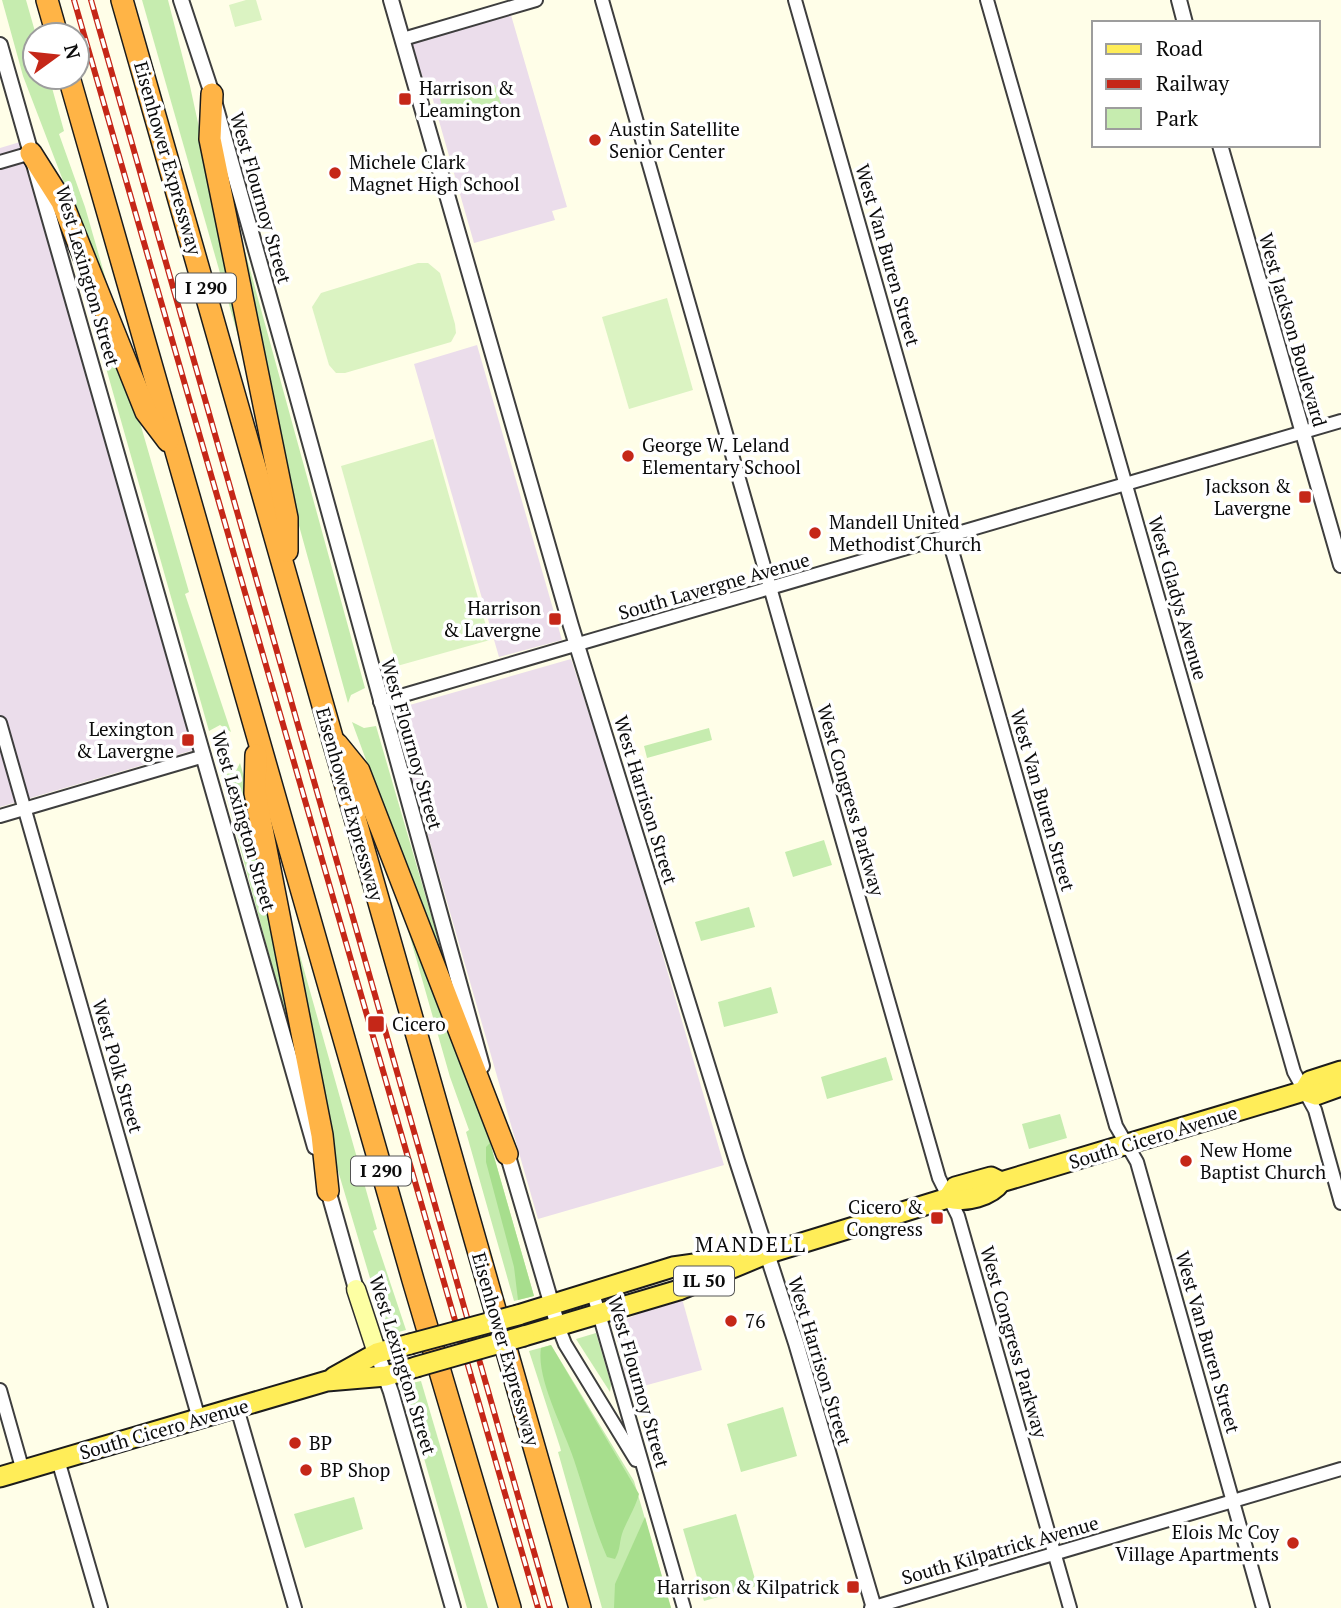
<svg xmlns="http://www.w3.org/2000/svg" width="1341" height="1608" font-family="'PT Serif',serif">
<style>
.industrial{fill:#ebddeb}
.green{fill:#c6ecaf}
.forest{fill:#a7de8d}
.pitch{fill:#dbf3c2}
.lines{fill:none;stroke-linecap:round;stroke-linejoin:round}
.minor-casing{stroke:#3e3e3e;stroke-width:16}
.tertiary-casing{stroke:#3e3e3e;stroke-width:18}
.secondary-casing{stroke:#2d2d2d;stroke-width:21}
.primary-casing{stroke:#1c1c1c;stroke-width:23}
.motorway-casing{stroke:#1c1c1c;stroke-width:24}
.minor{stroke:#fff;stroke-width:12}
.tertiary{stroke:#fff;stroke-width:14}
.secondary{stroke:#fdffa3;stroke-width:18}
.primary{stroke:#ffed58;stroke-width:19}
.motorway{stroke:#ffb446;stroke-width:21}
.rail-casing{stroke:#c52718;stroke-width:6}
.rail{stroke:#fff;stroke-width:3.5;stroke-dasharray:10;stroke-linecap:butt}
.primary-bridge-casing{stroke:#1c1c1c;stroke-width:23;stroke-linecap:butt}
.primary-bridge{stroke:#ffed58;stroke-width:19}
.poi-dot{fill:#c52718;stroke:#fff;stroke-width:2.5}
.labels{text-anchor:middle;stroke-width:7;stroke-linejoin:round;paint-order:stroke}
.shield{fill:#fff;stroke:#545454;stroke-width:2}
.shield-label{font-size:18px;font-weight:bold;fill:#0b0b0b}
.poi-label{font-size:19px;fill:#0b0b0b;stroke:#fff;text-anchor:start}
.street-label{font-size:19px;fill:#0b0b0b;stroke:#fff}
.neighbourhood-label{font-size:21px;letter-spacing:2px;fill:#0b0b0b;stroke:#fff}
</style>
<rect width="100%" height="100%" fill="#fffee8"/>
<!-- industrial -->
<g class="industrial">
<polygon points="511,15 567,207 552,211 555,220 474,243 429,86 424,82 412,44"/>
<polygon points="20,142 194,750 0,807 0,148"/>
<polygon points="477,345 562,640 499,657 414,364"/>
<polygon points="571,659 618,802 724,1165 538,1219 392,710"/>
<polygon points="681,1295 702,1370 629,1390 613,1325"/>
</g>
<!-- green -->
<g class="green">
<polygon points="2,0 26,0 36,35 35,77 49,77 64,131 59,134 85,207 121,332 23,76"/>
<polygon points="142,0 168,0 190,86 244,335 238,336"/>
<polygon points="473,82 475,91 495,85 501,104 446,119 438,92"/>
<polygon points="226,182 365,688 351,695 348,703 285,475"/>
<polygon points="72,248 134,402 189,592 185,594 231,732 220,725 209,731"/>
<polygon points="352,722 364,728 376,726 459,1011"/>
<polygon points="709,728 712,740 647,758 644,746"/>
<polygon points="240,763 247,787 300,1069 221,777 222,774 235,773"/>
<polygon points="824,840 832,865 793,877 785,852"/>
<polygon points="749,907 755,927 701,941 695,922"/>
<polygon points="410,922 485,1125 534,1296 514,1301 466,1132 469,1130 450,1077 406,923"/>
<polygon points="297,945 377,1229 373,1231 406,1330 387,1335 336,1164 292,946"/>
<polygon points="771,987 778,1013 724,1027 718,1002"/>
<polygon points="886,1057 893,1080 827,1099 821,1077"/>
<polygon points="1060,1114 1067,1138 1029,1149 1022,1124"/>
<polygon points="596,1333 611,1384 610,1392 576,1339"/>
<polygon points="551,1345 634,1481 671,1608 602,1608 558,1452 561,1451 560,1447 529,1351"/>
<polygon points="421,1381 488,1608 467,1608 403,1385"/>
<polygon points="783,1407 797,1456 741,1472 727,1424"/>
<polygon points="354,1497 363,1529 305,1548 294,1514"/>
<polygon points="736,1514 757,1586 704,1601 683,1529"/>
</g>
<!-- forest -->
<g class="forest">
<polygon points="490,1143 534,1296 518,1300 514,1267 486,1162 486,1147"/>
<path d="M551,1345L639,1494C635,1508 628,1519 623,1531C619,1541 621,1549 615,1559L607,1557C593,1525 585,1492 574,1460C564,1429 536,1379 541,1348Z"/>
<polygon points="645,1517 671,1608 614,1608 615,1584"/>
</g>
<!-- pitch -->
<g class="pitch">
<polygon points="246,0 256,0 262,20 235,27 229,5"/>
<polygon points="418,263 428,263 440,273 455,324 456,333 451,342 345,373 336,373 329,365 312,307 321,293"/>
<polygon points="667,298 693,390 629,409 602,317"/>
<polygon points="433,439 490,640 397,666 341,466"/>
</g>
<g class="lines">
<defs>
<g id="minor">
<polyline points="602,0 939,1178 958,1216 1070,1608"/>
<polyline points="795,0 1116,1126 1137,1162 1263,1608"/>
<polyline points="987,0 1294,1072 1315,1110 1341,1203"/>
<polyline points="403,39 536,0"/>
<polyline points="0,162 31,153"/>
<polyline points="380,702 1341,421"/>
<polyline points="0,723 199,1419"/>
<polyline points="0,816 204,756"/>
<polyline points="593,1293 684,1608"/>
<polyline points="558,1326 565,1344 636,1460"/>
<polyline points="0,1390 23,1471"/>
<polyline points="237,1408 295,1608"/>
<polyline points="58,1460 101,1608"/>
<polyline points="871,1608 1341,1469"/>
</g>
<g id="tertiary">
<polyline points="181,0 212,94 293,381 482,1066"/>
<polyline points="391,0 571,626 737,1161 796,1343 874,1608"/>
<polyline points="1179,0 1185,23"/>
<polyline points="0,45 315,1147"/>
<polyline points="1220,145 1341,565"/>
<polyline points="505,1146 558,1326"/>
<polyline points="326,1183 356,1289"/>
<polyline points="377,1353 391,1392 453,1608"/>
</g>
<polyline id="secondary" points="356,1289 377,1353"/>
<g id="primary">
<polyline points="1304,1091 1310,1081 1341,1071"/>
<polyline points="948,1198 955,1187 991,1177 1001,1182"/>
<polyline points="518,1315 673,1267 744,1257"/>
<path d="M524,1336L679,1290L766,1254L948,1198C965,1203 991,1196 1001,1182L1304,1091L1316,1095L1341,1086"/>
<polyline points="334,1377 377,1353 410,1344"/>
<polyline points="0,1477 327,1381 386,1376 416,1367"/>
</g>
<g id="motorway">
<polyline points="47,0 57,35"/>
<polyline points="122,0 580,1608"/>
<polyline points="69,77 413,1280 510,1608"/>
<polyline points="212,94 210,139 287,518 287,551"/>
<polyline points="31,153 62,202 146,412 168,441"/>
<polyline points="337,744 359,771 507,1154"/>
<polyline points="256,755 255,793 322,1135 328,1191"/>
</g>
</defs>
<!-- minor casing -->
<use href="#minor" class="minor-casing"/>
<!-- tertiary casing -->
<use href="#tertiary" class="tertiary-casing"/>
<!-- secondary casing -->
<use href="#secondary" class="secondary-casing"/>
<!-- primary casing -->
<use href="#primary" class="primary-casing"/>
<!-- motorway casing -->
<use href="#motorway" class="motorway-casing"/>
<!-- minor -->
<use href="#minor" class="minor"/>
<!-- tertiary -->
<use href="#tertiary" class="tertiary"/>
<!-- secondary -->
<use href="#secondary" class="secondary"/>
<!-- primary -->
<use href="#primary" class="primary"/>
<!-- motorway -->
<use href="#motorway" class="motorway"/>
<defs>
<g id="rail">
<polyline points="74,0 538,1608"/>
<polyline points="91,0 550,1608"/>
</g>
</defs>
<!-- rail casing -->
<use href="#rail" class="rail-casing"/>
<!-- rail -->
<use href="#rail" class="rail"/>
<defs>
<g id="primary-bridge">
<polyline points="410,1344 518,1315"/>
<polyline points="416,1367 524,1336"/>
</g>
</defs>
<!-- primary-bridge casing -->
<use href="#primary-bridge" class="primary-bridge-casing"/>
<!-- primary-bridge -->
<use href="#primary-bridge" class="primary-bridge"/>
</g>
<!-- markers -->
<g class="poi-dot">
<rect x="398" y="92" width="14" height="14" rx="3.5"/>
<circle cx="595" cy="140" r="7"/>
<circle cx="335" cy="173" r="7"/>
<circle cx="628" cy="456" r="7"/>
<rect x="1298" y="490" width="14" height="14" rx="3.5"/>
<circle cx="815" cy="533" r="7"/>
<rect x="548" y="612" width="14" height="14" rx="3.5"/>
<rect x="181" y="733" width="14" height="14" rx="3.5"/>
<rect x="367" y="1015" width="18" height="18" rx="3.5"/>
<circle cx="1186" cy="1161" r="7"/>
<rect x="930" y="1211" width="14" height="14" rx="3.5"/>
<circle cx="731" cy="1321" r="7"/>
<circle cx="295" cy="1443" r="7"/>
<circle cx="306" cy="1470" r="7"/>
<circle cx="1293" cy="1543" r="7"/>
<rect x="846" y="1580" width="14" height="14" rx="3.5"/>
</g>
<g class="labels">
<!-- shield labels -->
<g class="shield">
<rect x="176" y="273.5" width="60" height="29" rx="5"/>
<rect x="351" y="1156.5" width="60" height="29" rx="5"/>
<rect x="674" y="1266.5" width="60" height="29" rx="5"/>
</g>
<g class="shield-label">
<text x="206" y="294">I 290</text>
<text x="381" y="1177">I 290</text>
<text x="704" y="1287">IL 50</text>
</g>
<!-- poi labels -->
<g class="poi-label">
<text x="419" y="95">Harrison &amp;<tspan x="419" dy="22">Leamington</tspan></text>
<text x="609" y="136">Austin Satellite<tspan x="609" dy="22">Senior Center</tspan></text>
<text x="349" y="169">Michele Clark<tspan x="349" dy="22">Magnet High School</tspan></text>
<text x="642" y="452">George W. Leland<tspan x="642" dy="22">Elementary School</tspan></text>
<text x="1291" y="493" text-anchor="end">Jackson &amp;<tspan x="1291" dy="22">Lavergne</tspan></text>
<text x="829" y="529">Mandell United<tspan x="829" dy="22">Methodist Church</tspan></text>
<text x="541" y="615" text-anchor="end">Harrison<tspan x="541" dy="22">&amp; Lavergne</tspan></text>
<text x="174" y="736" text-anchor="end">Lexington<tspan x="174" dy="22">&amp; Lavergne</tspan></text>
<text x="392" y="1031">Cicero</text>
<text x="1200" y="1157">New Home<tspan x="1200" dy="22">Baptist Church</tspan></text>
<text x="923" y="1214" text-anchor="end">Cicero &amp;<tspan x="923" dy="22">Congress</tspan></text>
<text x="745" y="1328">76</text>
<text x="309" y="1450">BP</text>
<text x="320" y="1477">BP Shop</text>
<text x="1279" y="1539" text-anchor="end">Elois Mc Coy<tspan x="1279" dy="22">Village Apartments</tspan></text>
<text x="839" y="1594" text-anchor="end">Harrison &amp; Kilpatrick</text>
</g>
<!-- street labels -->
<g class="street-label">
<text transform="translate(168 158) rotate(74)" y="7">Eisenhower Expressway</text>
<text transform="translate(261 198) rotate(74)" y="7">West Flournoy Street</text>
<text transform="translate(888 255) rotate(74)" y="7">West Van Buren Street</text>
<text transform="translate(88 276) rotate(74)" y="7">West Lexington Street</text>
<text transform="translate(1293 330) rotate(74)" y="7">West Jackson Boulevard</text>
<text transform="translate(714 586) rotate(-16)" y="7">South Lavergne Avenue</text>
<text transform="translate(1178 598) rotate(74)" y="7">West Gladys Avenue</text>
<text transform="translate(412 744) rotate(74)" y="7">West Flournoy Street</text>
<text transform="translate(646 800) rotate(73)" y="7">West Harrison Street</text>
<text transform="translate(851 800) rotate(74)" y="7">West Congress Parkway</text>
<text transform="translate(1043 800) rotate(74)" y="7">West Van Buren Street</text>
<text transform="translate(350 804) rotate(74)" y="7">Eisenhower Expressway</text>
<text transform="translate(244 821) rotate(74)" y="7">West Lexington Street</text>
<text transform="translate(118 1066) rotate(74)" y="7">West Polk Street</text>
<text transform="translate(1153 1137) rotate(-17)" y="7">South Cicero Avenue</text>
<text transform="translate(1014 1342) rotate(74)" y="7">West Congress Parkway</text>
<text transform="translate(1208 1342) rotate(74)" y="7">West Van Buren Street</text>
<text transform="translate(506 1349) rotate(74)" y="7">Eisenhower Expressway</text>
<text transform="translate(820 1361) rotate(73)" y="7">West Harrison Street</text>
<text transform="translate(403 1365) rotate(73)" y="7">West Lexington Street</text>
<text transform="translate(639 1382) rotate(74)" y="7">West Flournoy Street</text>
<text transform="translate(164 1429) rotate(-16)" y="7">South Cicero Avenue</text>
<text transform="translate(1000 1550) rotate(-16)" y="7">South Kilpatrick Avenue</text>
</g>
<!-- neighbourhood labels -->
<g class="neighbourhood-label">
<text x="751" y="1252">MANDELL</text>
</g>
</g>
<!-- legend -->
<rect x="1092" y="21" width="228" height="126" fill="#ffffff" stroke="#9d9d9d" stroke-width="2"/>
<rect x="1106" y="44" width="35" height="10" fill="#ffed58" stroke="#9d9d9d" stroke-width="2"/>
<text x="1156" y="56" font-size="21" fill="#0b0b0b">Road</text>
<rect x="1106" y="79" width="35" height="10" fill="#c52718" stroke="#9d9d9d" stroke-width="2"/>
<text x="1156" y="91" font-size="21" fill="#0b0b0b">Railway</text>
<rect x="1106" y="108" width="35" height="21" fill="#c6ecaf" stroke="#9d9d9d" stroke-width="2"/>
<text x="1156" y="126" font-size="21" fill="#0b0b0b">Park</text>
<!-- north arrow -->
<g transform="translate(56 56) rotate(75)"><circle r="33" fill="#ffffff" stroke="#9d9d9d" stroke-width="2"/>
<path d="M0-5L12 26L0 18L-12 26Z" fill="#c52718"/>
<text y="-10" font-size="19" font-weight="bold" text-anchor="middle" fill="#0b0b0b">N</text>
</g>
</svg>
